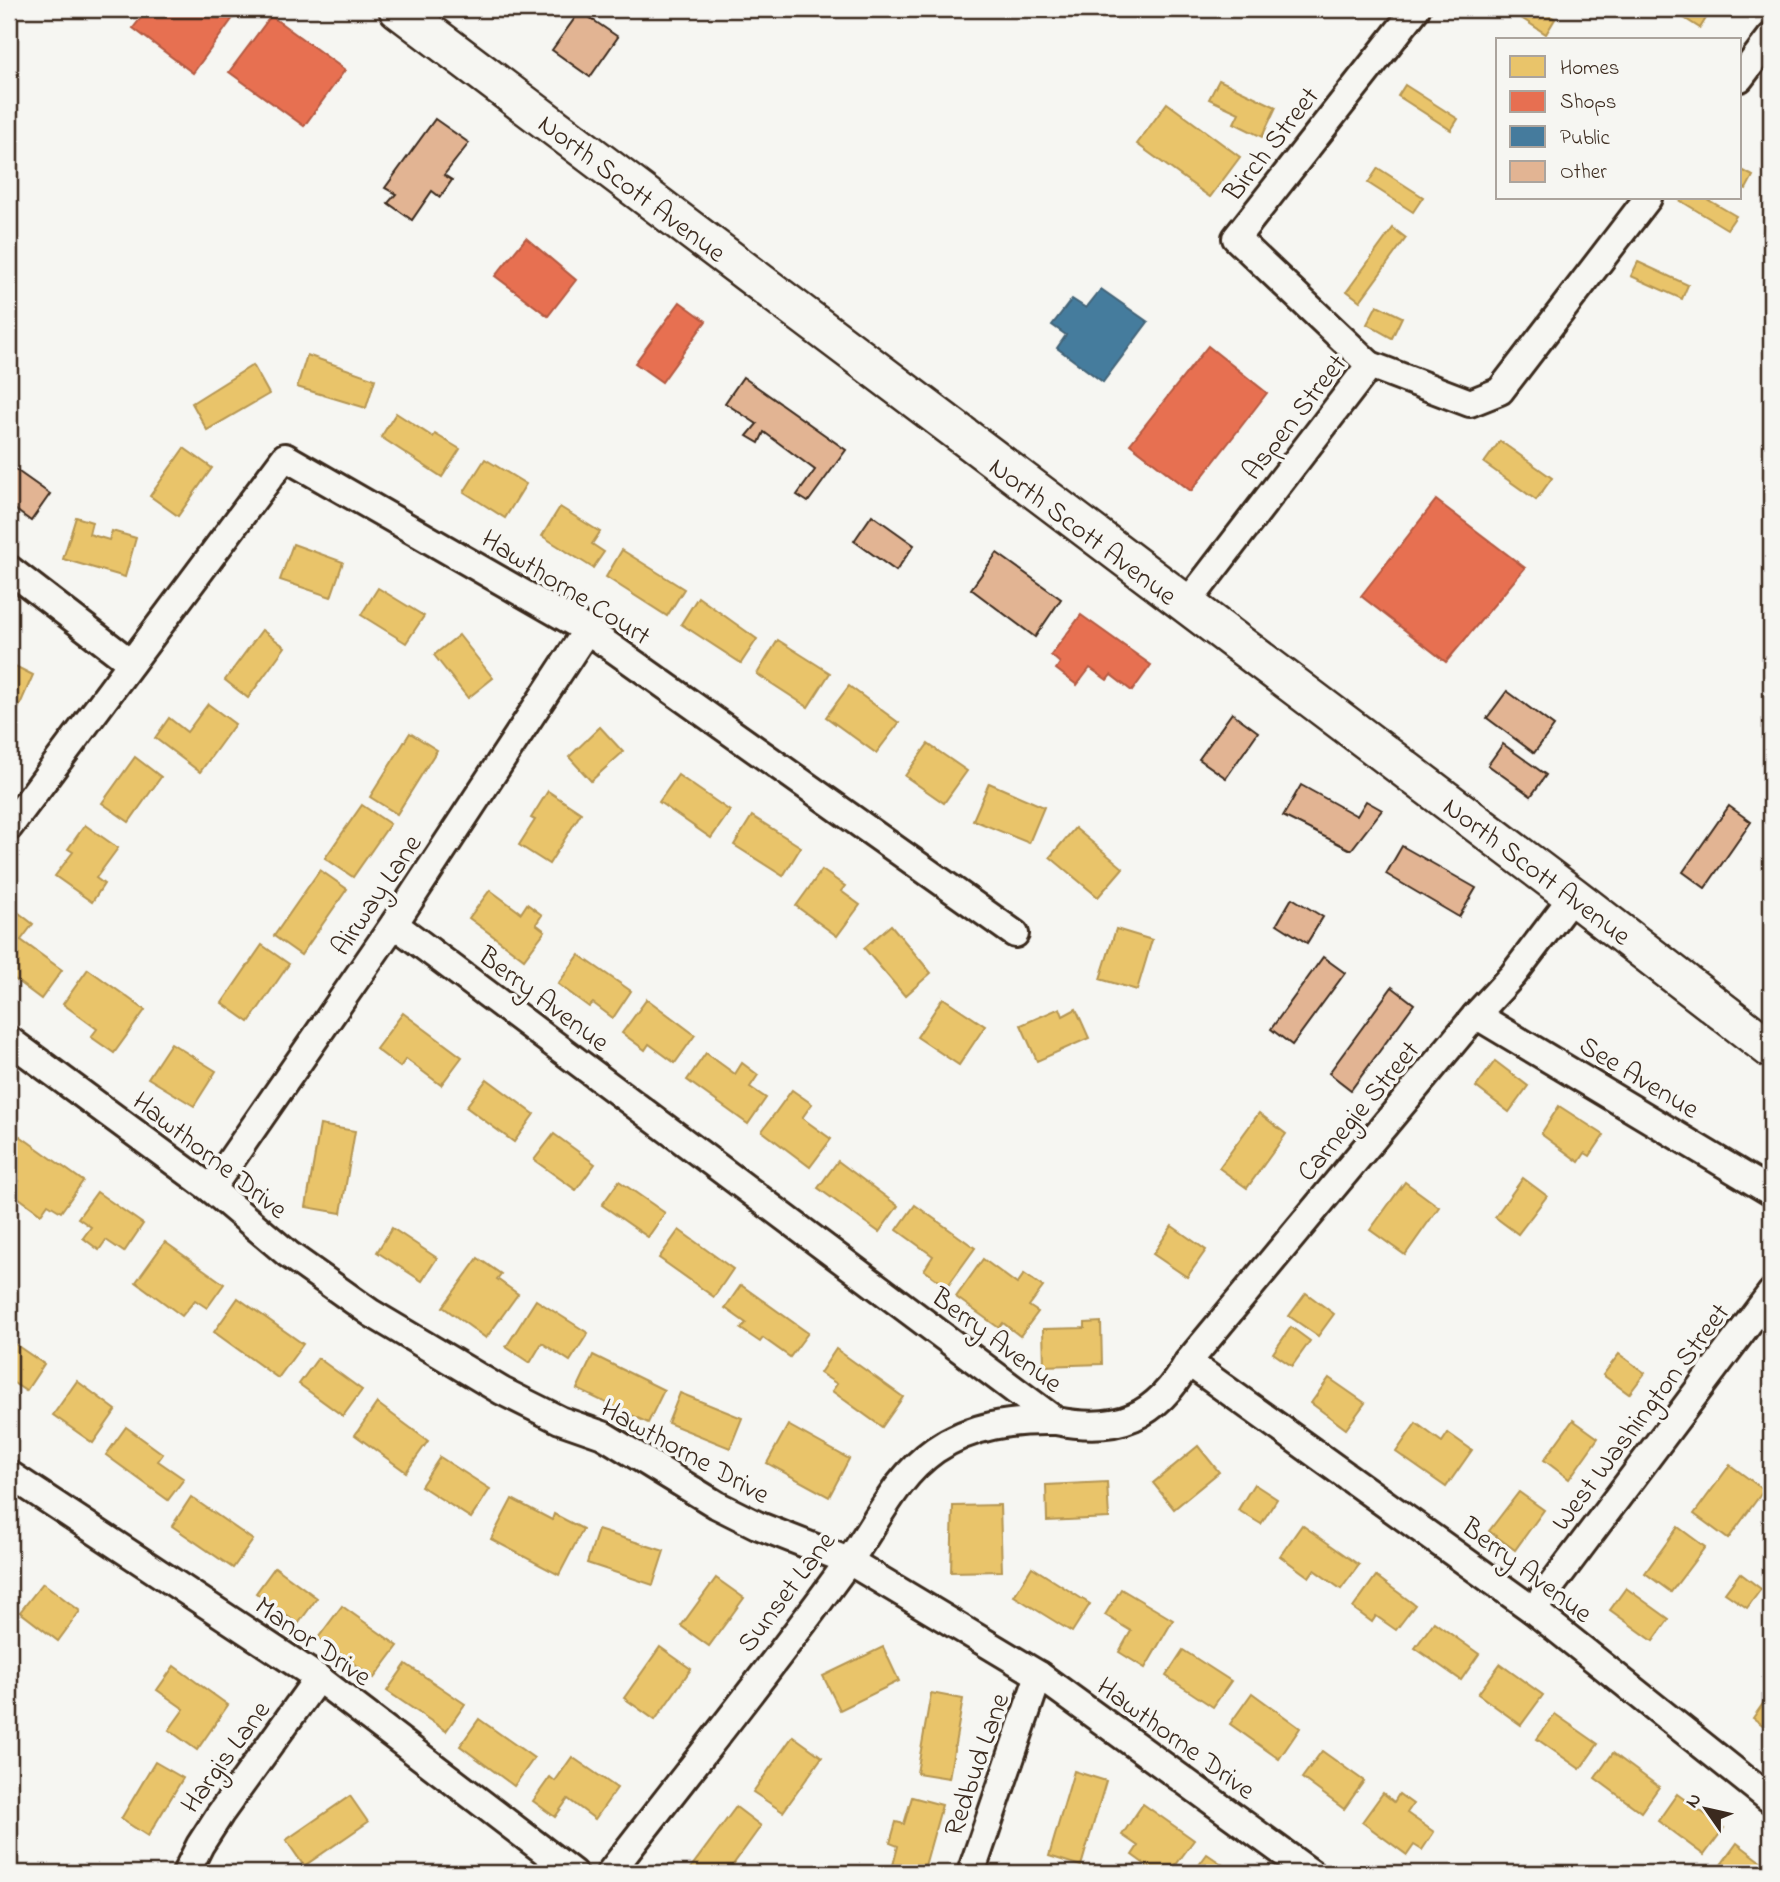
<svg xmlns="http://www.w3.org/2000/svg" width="1780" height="1882" font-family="'Indie Flower',sans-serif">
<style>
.homes{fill:#e9c46a;stroke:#b59653;stroke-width:2}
.shops{fill:#e76f51;stroke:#b35a42;stroke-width:2}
.public{fill:#457b9d;stroke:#426377;stroke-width:2}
.building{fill:#e2b493;stroke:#3b2a1e;stroke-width:2}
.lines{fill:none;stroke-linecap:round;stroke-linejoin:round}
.minor-casing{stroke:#3b2a1e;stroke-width:32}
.secondary-casing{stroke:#3b2a1e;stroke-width:42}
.minor{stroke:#f6f6f2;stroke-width:26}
.secondary{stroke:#f6f6f2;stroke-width:37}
.labels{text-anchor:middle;stroke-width:7;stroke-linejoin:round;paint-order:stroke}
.street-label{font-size:28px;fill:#3b2a1e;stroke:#f6f6f2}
</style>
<rect width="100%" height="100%" fill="#f6f6f2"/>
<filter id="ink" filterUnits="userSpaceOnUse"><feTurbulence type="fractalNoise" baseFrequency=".0143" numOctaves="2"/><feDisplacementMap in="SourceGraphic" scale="14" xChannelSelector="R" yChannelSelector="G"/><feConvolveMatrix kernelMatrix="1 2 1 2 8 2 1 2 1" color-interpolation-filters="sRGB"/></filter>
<g filter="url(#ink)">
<!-- homes -->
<g class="homes">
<polygon points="1518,9 1540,9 1555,19 1546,34 1515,14"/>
<polygon points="1670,9 1704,9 1710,12 1700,28"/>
<polygon points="1219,80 1276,107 1262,137 1234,123 1239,113 1209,99"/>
<polygon points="1405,85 1458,119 1451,130 1398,96"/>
<polygon points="1167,103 1240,157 1210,197 1137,144"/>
<polygon points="1378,168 1423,197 1413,212 1368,183"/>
<polygon points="1740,169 1753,176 1746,189 1740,186"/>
<polygon points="1676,198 1705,198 1736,216 1727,229"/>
<polygon points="1393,228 1406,238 1360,301 1347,291"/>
<polygon points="1638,262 1688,285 1682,299 1631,276"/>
<polygon points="1377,305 1402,317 1392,338 1367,324"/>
<polygon points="307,355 375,379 366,408 297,387"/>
<polygon points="253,365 269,394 207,430 192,403"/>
<polygon points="396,413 433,437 435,434 460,449 442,477 381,437"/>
<polygon points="1500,441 1552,478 1536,500 1484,463"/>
<polygon points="184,448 212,468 178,516 150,496"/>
<polygon points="485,459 526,484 505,518 464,492"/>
<polygon points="560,507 600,532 592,544 604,552 593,568 542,536"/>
<polygon points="76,517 92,522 89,534 109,540 112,531 136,538 125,577 63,559"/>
<polygon points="293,544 343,562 331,597 280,580"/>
<polygon points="622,550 684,589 667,616 606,577"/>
<polygon points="378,588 424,616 406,643 361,615"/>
<polygon points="698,597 757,639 741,663 681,624"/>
<polygon points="262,630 285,647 248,698 225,680"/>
<polygon points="459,635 493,678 468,698 434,655"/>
<polygon points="778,640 830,673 808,707 757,674"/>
<polygon points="9,663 33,675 11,725 9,725"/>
<polygon points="849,686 899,723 876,753 826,717"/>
<polygon points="208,704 235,724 200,772 155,738 169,718 187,732"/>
<polygon points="600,727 623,752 591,781 569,757"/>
<polygon points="410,733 437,750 397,814 370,797"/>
<polygon points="928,744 967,771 944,803 905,776"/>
<polygon points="135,757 161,777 129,822 102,803"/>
<polygon points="678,775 730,811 711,838 659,802"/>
<polygon points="989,783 1044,807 1029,843 973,820"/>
<polygon points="548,791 581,813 549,864 519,845 535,820 531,818"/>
<polygon points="362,805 390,824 353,877 325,858"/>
<polygon points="752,816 801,847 783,876 734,845"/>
<polygon points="85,825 118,848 96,878 104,884 92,902 55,876 73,852 68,849"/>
<polygon points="1075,828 1123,868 1098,897 1050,857"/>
<polygon points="320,870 347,889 301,955 274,936"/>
<polygon points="822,870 845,886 841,891 860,905 837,936 796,906"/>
<polygon points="490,890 521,913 527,904 542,915 536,924 545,931 524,959 469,918"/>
<polygon points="10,906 33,924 21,940 62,970 41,999 9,975"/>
<polygon points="891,925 931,973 905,996 864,948"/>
<polygon points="1116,929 1152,940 1137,990 1100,979"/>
<polygon points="262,945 289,964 249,1022 222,1003"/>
<polygon points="579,955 631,991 613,1018 593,1003 589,1007 558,984"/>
<polygon points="88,969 145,1010 114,1053 91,1037 97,1029 63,1004"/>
<polygon points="943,998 985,1026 959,1065 917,1037"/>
<polygon points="647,999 695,1035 675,1063 649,1044 645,1050 622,1033"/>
<polygon points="1060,1008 1063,1016 1076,1009 1089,1038 1037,1061 1021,1025"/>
<polygon points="403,1013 462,1057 441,1085 406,1059 400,1067 376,1049"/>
<polygon points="171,1043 216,1071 194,1106 148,1078"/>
<polygon points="706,1053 735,1074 742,1063 758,1075 750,1087 766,1098 748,1124 687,1080"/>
<polygon points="1495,1061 1528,1086 1509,1112 1476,1087"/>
<polygon points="487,1079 534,1114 514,1142 466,1107"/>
<polygon points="792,1090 812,1104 802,1118 831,1139 810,1167 762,1131"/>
<polygon points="1559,1106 1604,1135 1590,1156 1585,1153 1579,1162 1541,1134"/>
<polygon points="1259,1113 1286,1134 1247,1188 1219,1168"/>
<polygon points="320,1125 355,1131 341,1213 306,1207"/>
<polygon points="554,1134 595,1164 576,1190 534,1160"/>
<polygon points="20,1136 83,1181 61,1212 48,1204 41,1214 11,1192 19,1181 9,1174 9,1152"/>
<polygon points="838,1161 898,1206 879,1232 818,1188"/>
<polygon points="1523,1178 1547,1196 1518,1234 1495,1217"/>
<polygon points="619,1181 665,1213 648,1237 602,1205"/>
<polygon points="1405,1182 1439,1207 1405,1255 1370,1230"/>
<polygon points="97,1192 143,1224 124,1252 106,1240 99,1250 83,1238 91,1227 78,1218"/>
<polygon points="915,1205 975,1248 947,1287 924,1270 933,1256 897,1230"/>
<polygon points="1172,1226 1206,1250 1187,1277 1153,1254"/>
<polygon points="392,1228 437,1258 422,1281 377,1252"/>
<polygon points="679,1230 733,1269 714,1297 659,1258"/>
<polygon points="165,1242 224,1284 207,1308 195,1300 182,1316 136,1282"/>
<polygon points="478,1258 501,1274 497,1279 518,1294 486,1338 443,1307"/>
<polygon points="983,1259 1017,1284 1024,1274 1043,1287 1029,1306 1038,1312 1020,1336 1003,1323 999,1328 956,1297"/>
<polygon points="741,1285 808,1333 790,1357 763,1338 760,1342 741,1329 746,1323 725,1308"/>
<polygon points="1306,1293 1334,1314 1318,1336 1289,1316"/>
<polygon points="238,1298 303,1344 278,1378 214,1332"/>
<polygon points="536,1300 588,1333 570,1361 542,1343 530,1363 506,1347"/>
<polygon points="1101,1322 1102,1364 1044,1366 1043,1329 1085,1328 1085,1323"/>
<polygon points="1291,1327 1310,1341 1292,1366 1273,1353"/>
<polygon points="9,1340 44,1364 26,1391 9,1380"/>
<polygon points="836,1349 903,1397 882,1427 832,1391 837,1384 820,1373"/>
<polygon points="1619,1354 1645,1373 1629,1394 1603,1375"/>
<polygon points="593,1355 664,1390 648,1423 577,1389"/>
<polygon points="318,1358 362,1390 343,1416 299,1384"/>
<polygon points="1329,1378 1365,1403 1346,1429 1311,1403"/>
<polygon points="77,1381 116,1410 93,1443 53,1415"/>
<polygon points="680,1393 742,1418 730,1448 668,1423"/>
<polygon points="377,1403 428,1441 406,1472 355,1435"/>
<polygon points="1573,1420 1598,1438 1569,1479 1544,1460"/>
<polygon points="1416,1423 1442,1442 1448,1433 1472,1450 1446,1487 1396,1452"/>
<polygon points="788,1425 849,1459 829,1497 767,1463"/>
<polygon points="126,1427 163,1454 158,1461 184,1479 168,1500 106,1455"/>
<polygon points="1198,1446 1219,1472 1174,1509 1153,1483"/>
<polygon points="440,1457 490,1489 471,1518 421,1486"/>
<polygon points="1730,1465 1764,1490 1728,1539 1694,1514"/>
<polygon points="1107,1482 1109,1518 1047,1521 1046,1485"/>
<polygon points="1254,1484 1277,1499 1261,1524 1238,1510"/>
<polygon points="1519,1492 1544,1510 1515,1550 1489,1531"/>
<polygon points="191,1497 253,1540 233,1568 172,1526"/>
<polygon points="512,1499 552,1520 554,1514 583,1529 559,1575 491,1539"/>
<polygon points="1000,1505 1002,1571 951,1572 953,1506"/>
<polygon points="1302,1525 1359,1565 1341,1589 1314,1570 1309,1577 1280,1556"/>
<polygon points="1678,1527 1705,1547 1671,1592 1645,1573"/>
<polygon points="598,1530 664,1551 653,1585 587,1563"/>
<polygon points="275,1567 317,1598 298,1624 256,1593"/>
<polygon points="1032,1567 1090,1604 1072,1632 1014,1596"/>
<polygon points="1740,1573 1761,1589 1747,1608 1725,1593"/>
<polygon points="1376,1576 1415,1605 1396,1630 1376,1616 1372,1622 1353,1608"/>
<polygon points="716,1578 744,1598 709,1646 681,1626"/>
<polygon points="43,1583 80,1611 58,1641 20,1612"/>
<polygon points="1626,1588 1669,1619 1653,1641 1610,1610"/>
<polygon points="1121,1589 1173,1620 1145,1668 1119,1652 1131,1631 1105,1615"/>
<polygon points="342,1606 398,1646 374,1678 318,1638"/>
<polygon points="1434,1622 1479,1654 1461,1680 1415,1648"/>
<polygon points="660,1647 691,1669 655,1720 624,1698"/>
<polygon points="883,1647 899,1681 840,1710 823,1676"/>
<polygon points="1183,1650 1231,1681 1213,1707 1166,1676"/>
<polygon points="406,1664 465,1704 446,1731 387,1691"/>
<polygon points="1500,1664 1543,1695 1521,1725 1478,1694"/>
<polygon points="174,1666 228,1705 197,1750 169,1730 184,1709 157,1690"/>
<polygon points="1771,1692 1771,1731 1753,1718"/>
<polygon points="931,1693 963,1699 949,1778 917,1773"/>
<polygon points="1252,1693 1300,1728 1279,1759 1230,1724"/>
<polygon points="1555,1714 1598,1744 1580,1769 1537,1739"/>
<polygon points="479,1719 534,1758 514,1786 460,1746"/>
<polygon points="793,1736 822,1757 783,1812 753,1792"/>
<polygon points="1322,1751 1364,1781 1344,1809 1302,1778"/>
<polygon points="1613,1753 1659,1787 1641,1812 1595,1778"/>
<polygon points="572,1757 617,1788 595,1819 568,1799 555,1817 533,1801 550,1777 555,1781"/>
<polygon points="155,1762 183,1778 148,1836 121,1819"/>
<polygon points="1074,1771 1106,1781 1081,1866 1049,1856"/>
<polygon points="1383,1793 1394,1802 1399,1794 1413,1804 1407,1813 1434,1832 1422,1850 1414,1845 1407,1855 1362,1822"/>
<polygon points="1677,1794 1724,1828 1704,1855 1658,1821"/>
<polygon points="350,1796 368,1822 304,1866 286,1840"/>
<polygon points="912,1797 942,1805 923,1873 892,1869 898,1846 890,1843 896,1822 904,1824"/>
<polygon points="1143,1804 1194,1840 1170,1873 1157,1873 1132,1855 1138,1846 1122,1835"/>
<polygon points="736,1807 761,1826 727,1873 694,1873 689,1870"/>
<polygon points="1737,1843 1771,1869 1771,1873 1730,1873 1720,1866"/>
<polygon points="1207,1854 1235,1873 1193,1873"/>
</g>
<!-- shops -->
<g class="shops">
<polygon points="148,9 220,9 233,18 193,73 133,28"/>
<polygon points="271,16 345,70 304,126 229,72"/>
<polygon points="526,238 576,280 548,316 495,276"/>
<polygon points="680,302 706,321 662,382 635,363"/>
<polygon points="1208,346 1267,393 1191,491 1130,444"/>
<polygon points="1436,500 1525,568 1446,662 1361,596"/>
<polygon points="1081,615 1151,665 1132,691 1111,675 1107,680 1090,668 1077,685 1056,669 1060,663 1051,655"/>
</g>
<!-- public -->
<polygon class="public" points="1101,289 1148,322 1103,382 1057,348 1066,335 1052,325 1072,299 1086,308"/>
<!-- building -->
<g class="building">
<polygon points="580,11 618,37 590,77 552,50"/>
<polygon points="435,119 469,143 444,175 452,180 440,197 432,191 412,220 388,203 396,194 385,188"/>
<polygon points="743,377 846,450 808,502 797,495 815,470 764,432 759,443 747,436 757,424 725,403"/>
<polygon points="9,465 50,494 31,521 9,505"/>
<polygon points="872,515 914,545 896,571 854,541"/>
<polygon points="997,553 1061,599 1035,637 971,589"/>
<polygon points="1507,691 1554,726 1534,753 1487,718"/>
<polygon points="1232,713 1258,732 1226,778 1199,759"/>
<polygon points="1503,744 1546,775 1531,796 1488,765"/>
<polygon points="1301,785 1357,816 1366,801 1382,810 1351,850 1283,816"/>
<polygon points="1729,806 1751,822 1705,888 1683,872"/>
<polygon points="1402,846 1476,888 1459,917 1386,874"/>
<polygon points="1292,898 1323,917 1307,943 1277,924"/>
<polygon points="1323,957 1345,973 1292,1045 1271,1029"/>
<polygon points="1392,987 1414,1004 1351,1090 1329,1073"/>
</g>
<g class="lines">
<defs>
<g id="minor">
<polyline points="1740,78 1771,37"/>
<polyline points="1370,365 1236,238 1416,9"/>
<polyline points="9,569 131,663"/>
<polyline points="1185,606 1370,365 1470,403 1500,391 1648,198"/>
<polyline points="9,827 285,457 587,630 1015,934"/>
<path d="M394,924L1056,1421C1118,1433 1156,1418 1188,1362L1476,1015L1513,975L1573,896"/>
<polyline points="1476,1015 1771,1192"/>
<polyline points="9,1040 211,1189 288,1254 371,1313 502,1391 560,1420 603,1435 717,1505 757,1525 849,1561 1039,1675 1311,1873"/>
<polyline points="211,1189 394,924 587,630"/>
<polyline points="1188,1362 1533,1610 1771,1800"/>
<polyline points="9,1474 318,1678 573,1873"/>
<polyline points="1533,1610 1771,1293"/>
<polyline points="186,1873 200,1845 220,1814 318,1678"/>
<path d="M610,1873C689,1770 772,1668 848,1562C877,1523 894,1479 935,1450C971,1425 1013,1420 1056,1421"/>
<polyline points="971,1873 1039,1675"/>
</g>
<polyline id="secondary" points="398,9 1573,896 1771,1049"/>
</defs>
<!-- minor casing -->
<use href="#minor" class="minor-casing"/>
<!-- secondary casing -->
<use href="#secondary" class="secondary-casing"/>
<!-- minor -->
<use href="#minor" class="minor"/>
<!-- secondary -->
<use href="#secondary" class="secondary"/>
</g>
</g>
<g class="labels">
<!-- street labels -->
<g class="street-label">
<text transform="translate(1270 143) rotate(-52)" y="10">Birch Street</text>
<text transform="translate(633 187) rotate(37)" y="10">North Scott Avenue</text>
<text transform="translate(1293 416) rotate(-52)" y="10">Aspen Street</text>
<text transform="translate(1084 530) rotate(37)" y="10">North Scott Avenue</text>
<text transform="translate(567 586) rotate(32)" y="10">Hawthorne Court</text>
<text transform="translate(1538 870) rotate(37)" y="10">North Scott Avenue</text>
<text transform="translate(375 894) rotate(-56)" y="10">Airway Lane</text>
<text transform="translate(545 998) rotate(37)" y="10">Berry Avenue</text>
<text transform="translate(1640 1076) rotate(31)" y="10">See Avenue</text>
<text transform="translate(1357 1110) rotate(-50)" y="10">Carnegie Street</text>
<text transform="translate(211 1154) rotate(38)" y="10">Hawthorne Drive</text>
<text transform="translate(998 1339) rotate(37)" y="10">Berry Avenue</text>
<text transform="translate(1639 1416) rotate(-53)" y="10">West Washington Street</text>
<text transform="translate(686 1450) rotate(29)" y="10">Hawthorne Drive</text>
<text transform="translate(1528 1569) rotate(37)" y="10">Berry Avenue</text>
<text transform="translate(785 1591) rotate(-53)" y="10">Sunset Lane</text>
<text transform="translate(314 1640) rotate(35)" y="10">Manor Drive</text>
<text transform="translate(1177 1737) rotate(36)" y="10">Hawthorne Drive</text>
<text transform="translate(224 1756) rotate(-54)" y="10">Hargis Lane</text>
<text transform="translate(975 1764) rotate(-71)" y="10">Redbud Lane</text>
</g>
</g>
<!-- margin -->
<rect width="1780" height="1882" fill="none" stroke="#f6f6f2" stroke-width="35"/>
<rect x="18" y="18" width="1745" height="1847" fill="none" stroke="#3b2a1e" stroke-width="2.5" filter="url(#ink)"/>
<!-- legend -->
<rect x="1496" y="38" width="245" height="161" fill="#f6f6f2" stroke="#aba49d" stroke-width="2"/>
<rect x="1510" y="56" width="35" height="21" fill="#e9c46a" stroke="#aba49d" stroke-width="2"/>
<text x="1560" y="74" font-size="21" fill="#3b2a1e">Homes</text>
<rect x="1510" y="91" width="35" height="21" fill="#e76f51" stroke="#aba49d" stroke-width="2"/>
<text x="1560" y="108" font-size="21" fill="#3b2a1e">Shops</text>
<rect x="1510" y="126" width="35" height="21" fill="#457b9d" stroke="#aba49d" stroke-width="2"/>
<text x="1560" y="144" font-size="21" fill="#3b2a1e">Public</text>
<rect x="1510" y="161" width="35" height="21" fill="#e2b493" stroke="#aba49d" stroke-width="2"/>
<text x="1560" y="178" font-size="21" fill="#3b2a1e">Other</text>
<!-- north arrow -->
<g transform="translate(1706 1809) rotate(304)" stroke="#f6f6f2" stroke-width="5" paint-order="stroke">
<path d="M0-5L12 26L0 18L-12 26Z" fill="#3b2a1e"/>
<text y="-10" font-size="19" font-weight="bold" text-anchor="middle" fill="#3b2a1e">N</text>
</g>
</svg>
